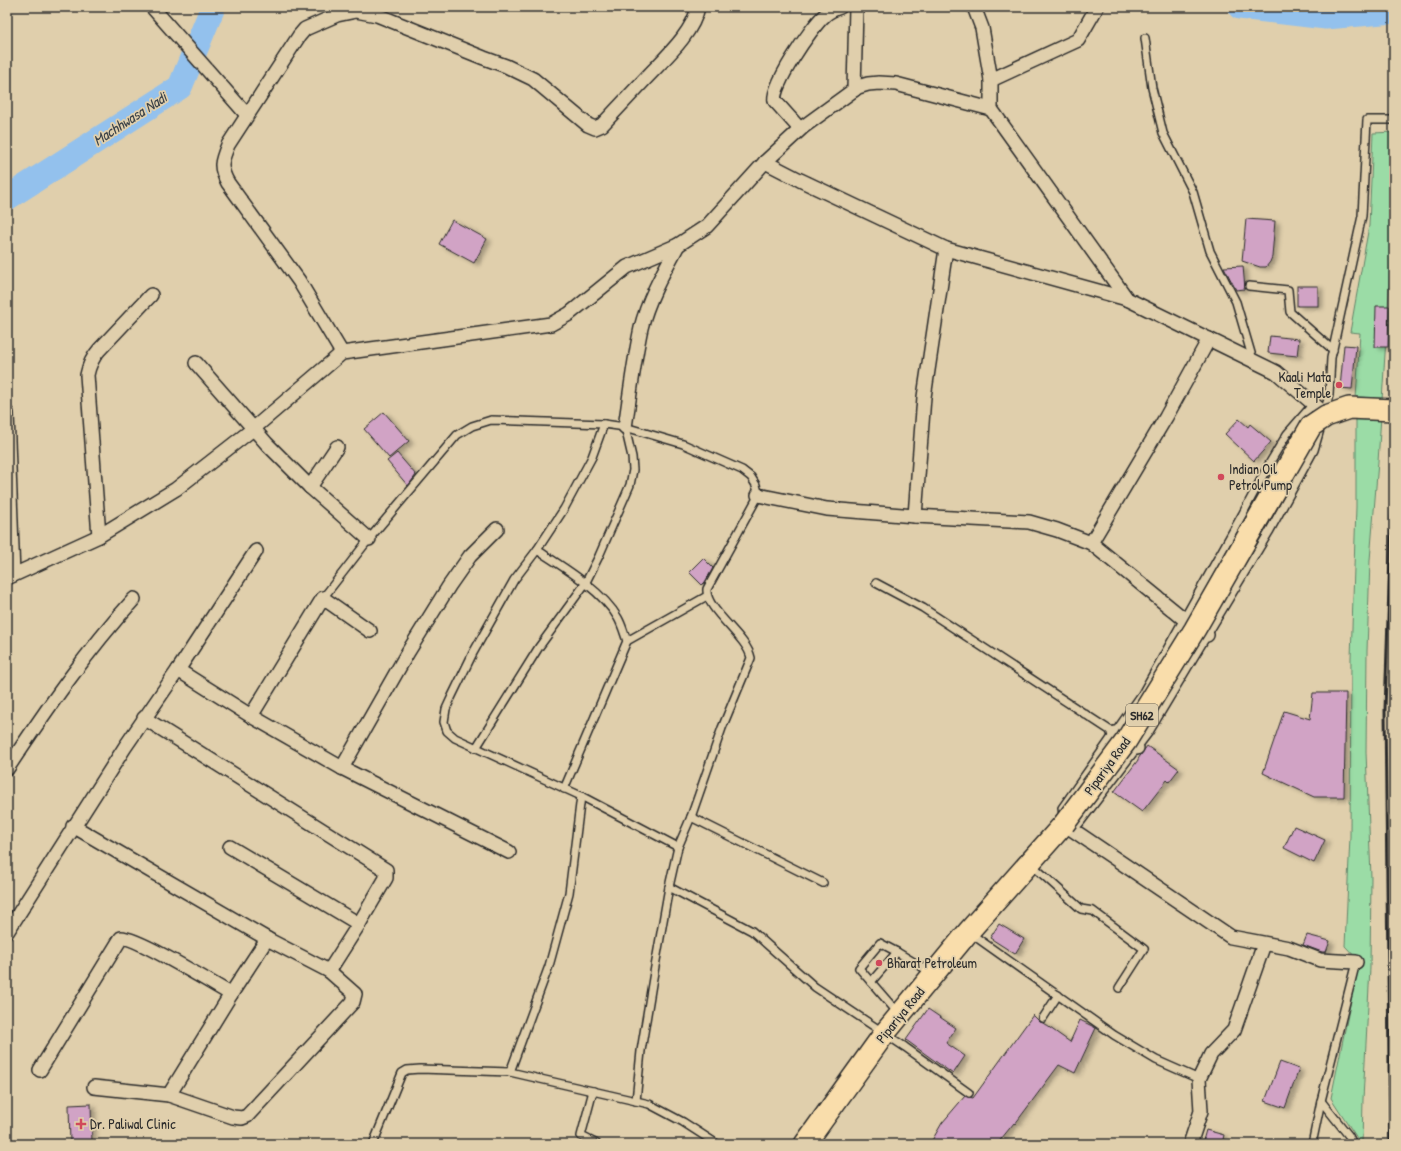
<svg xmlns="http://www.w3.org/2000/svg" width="1401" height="1151" font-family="'Patrick Hand',sans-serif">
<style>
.green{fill:#9bdca6;stroke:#638468}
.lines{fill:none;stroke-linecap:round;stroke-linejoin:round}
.river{stroke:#93c1ed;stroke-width:25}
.building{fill:#d1a3c5;stroke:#2b2b2b;filter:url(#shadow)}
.service-casing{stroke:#2b2b2b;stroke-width:10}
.minor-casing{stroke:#2b2b2b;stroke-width:16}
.primary-casing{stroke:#2b2b2b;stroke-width:24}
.service{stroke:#e0cfac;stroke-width:7}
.minor{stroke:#e0cfac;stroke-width:13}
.primary{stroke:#f9ddab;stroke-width:21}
.rail{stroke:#2b2b2b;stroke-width:3}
.primary-bridge-casing{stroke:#2b2b2b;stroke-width:24;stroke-linecap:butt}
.primary-bridge{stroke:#f9ddab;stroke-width:21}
.poi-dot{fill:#d1495b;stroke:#e0cfac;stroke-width:1.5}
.labels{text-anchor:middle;stroke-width:3.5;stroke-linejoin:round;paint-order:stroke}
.shield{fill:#e0cfac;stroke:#615c52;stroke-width:1}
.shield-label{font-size:13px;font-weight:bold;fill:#2b2b2b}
.poi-label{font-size:14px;fill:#2b2b2b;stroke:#e0cfac;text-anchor:start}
.street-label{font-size:14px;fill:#2b2b2b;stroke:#e0cfac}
.water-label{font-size:15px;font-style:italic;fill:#3b4248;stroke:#e0cfac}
</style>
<defs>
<filter id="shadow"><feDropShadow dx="4.5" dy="2.5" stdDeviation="2" flood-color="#0004"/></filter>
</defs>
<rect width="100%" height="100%" fill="#e0cfac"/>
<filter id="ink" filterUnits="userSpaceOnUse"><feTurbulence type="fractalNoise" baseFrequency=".025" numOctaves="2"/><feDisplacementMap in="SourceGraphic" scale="8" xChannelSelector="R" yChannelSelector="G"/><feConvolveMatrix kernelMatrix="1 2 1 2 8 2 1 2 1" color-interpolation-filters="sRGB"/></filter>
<g filter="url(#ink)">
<!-- green -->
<polygon class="green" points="1394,132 1394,215 1378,462 1370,560 1367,651 1366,752 1371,877 1370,968 1363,1099 1362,1144 1361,1144 1331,1098 1359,961 1345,946 1350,837 1351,658 1356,507 1356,398 1360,333 1350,332 1369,226 1373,133"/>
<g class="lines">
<!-- river -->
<g class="river">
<polyline points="1240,7 1326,17 1394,11"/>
<polyline points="7,198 180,87 213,7"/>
</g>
</g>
<!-- building -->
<g class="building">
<polygon points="1246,219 1275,221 1272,257 1270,262 1266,267 1260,267 1242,261"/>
<polygon points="452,220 487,239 474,263 439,244"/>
<polygon points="1243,266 1245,289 1236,290 1224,267"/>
<rect x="1297" y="286" width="21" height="20"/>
<polygon points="1376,306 1389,306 1388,347 1375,347"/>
<polygon points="1270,336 1299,339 1297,356 1268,353"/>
<polygon points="1344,345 1356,346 1352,389 1340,388"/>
<polygon points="384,412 409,441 389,458 364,429"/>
<polygon points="1239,419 1248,427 1250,424 1271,442 1254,461 1225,434"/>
<polygon points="397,453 416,475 408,486 387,461"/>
<polygon points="703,558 713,568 705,582 702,585 689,572"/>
<polygon points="1313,693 1346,693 1344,797 1314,797 1263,773 1284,711 1310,719"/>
<polygon points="1147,746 1179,769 1169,782 1167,780 1142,812 1114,792 1138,760 1138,759"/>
<polygon points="1294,826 1325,840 1314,863 1284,848"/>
<polygon points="999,924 1024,939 1015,954 990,938"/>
<polygon points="1307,935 1330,941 1326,952 1322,952 1303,945"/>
<polygon points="928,1009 956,1028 946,1043 965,1056 953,1074 906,1040"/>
<polygon points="1033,1015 1040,1022 1043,1023 1070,1042 1080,1020 1096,1028 1075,1073 1059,1065 1015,1124 1014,1123 997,1144 964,1144 958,1140 954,1144 930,1144 942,1123 965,1096 973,1098"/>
<polygon points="1280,1062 1299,1069 1285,1108 1265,1101"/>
<polygon points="91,1104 92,1144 70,1144 69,1105"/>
<polygon points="1206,1130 1224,1135 1222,1144 1202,1144"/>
</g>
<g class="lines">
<defs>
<g id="service">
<polyline points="1145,38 1152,88 1163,133 1193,192 1210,251 1236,302 1253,360"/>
<polyline points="1249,286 1288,290 1290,312 1333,350"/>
<polyline points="1324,414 1329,395 1331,358 1362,216 1367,120 1391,120"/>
<polyline points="604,424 592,457 564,509 537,550 514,580 473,653 452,696 446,709 444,722 447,731 455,738 581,796 678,847"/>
<path d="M537,550C563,567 602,590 618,618C622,625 624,633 627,641L564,789"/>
<polyline points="876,583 923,608 1114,733"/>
<path d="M323,598L369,539L457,435L472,426L491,420L604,424L625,427L683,444L742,470L751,477L756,485L758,492L756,500L707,589C705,610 747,636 751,658L722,728L691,817L678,847L669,887L653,978L641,1051L636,1101"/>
<polyline points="627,641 707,596"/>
<polyline points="476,748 539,647 585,584 599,556 630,485 633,470 632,457 625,427"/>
<polyline points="691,817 823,883"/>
<polyline points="1063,817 1062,808 1142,694 1242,515 1269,464 1287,434 1313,404"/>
<polyline points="1069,824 1079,824 1149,732 1269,532 1314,450 1321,426"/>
<polyline points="1031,864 1081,909 1093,911 1144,949 1119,988"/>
<polyline points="669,887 752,931 815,987 905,1047 969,1093"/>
<polyline points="970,933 1114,1035 1156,1060 1199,1079"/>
<polyline points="871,982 859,968 880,943 897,952"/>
<polyline points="898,1013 871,982 897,952 932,973"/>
<polyline points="1043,1018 1058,995"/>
<polyline points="510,1072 549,966 569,893 581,796"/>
<polyline points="593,1091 581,1136 597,1144"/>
<polyline points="1321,1101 1349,1136 1353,1144"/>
<polyline points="373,1144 402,1073 407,1070 420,1069 510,1072 649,1104 683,1122 717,1144"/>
<polyline points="1312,1144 1321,1101 1356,962"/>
</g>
<g id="minor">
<polyline points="152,7 247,115"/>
<polyline points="974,7 982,28 991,80 991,109 1127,299 1276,372 1324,413"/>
<polyline points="991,80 1078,40 1097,7"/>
<polyline points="854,90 856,7"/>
<path d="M800,129L775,101C770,88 812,26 824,16C829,11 834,9 840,7"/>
<polyline points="765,162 800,180 946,249 1127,299"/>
<path d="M342,353L299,281L228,183C219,167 221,162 228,145L299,36L305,29L337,15L356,11L377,15L484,58L506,66L533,79L588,125L595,128L602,125C617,109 633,92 648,76C666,57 693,33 698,7"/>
<polyline points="196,363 267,444 310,487 369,539"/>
<polyline points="7,413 13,575"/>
<path d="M625,427C630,395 634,360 641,328C648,299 664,271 678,245"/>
<polyline points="310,487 337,447"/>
<polyline points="758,495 827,509 915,516 1029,522 1057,530 1091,543 1184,619 1207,635"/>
<polyline points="915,516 924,397 946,249"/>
<path d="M99,536L87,375C89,365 92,358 99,350L151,295"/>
<polyline points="1091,543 1166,417 1209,339"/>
<polyline points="7,578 99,536 176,489 253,429 342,353 551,324 569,314 627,267 678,245 707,226 765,162 803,127 858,87 868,84 879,83 896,84 991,109"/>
<polyline points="178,670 251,716 342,768 509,852"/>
<polyline points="251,716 323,598 370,631"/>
<polyline points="144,718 386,870 386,878 359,924 329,971"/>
<polyline points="1114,733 1137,748"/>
<polyline points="342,768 408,652 449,586 470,556 497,529"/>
<path d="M7,769C46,710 86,652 134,599"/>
<polyline points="1064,824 1231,937 1289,948 1320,960 1356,962"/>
<polyline points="73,826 271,941 329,971 355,994 353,1002 247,1116 242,1118 233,1117 169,1095 94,1087"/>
<polyline points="230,847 359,924"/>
<polyline points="7,932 125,747 178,670 256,551"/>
<path d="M40,1070L121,938C133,935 215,985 231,994"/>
<polyline points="169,1095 231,994 267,939"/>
<polyline points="1190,1144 1201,1111 1199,1079 1211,1054 1234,1030 1264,944"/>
</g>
<polyline id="primary" points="805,1144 884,1034 969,931 1064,824"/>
</defs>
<!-- service casing -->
<use href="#service" class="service-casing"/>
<!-- minor casing -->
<use href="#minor" class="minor-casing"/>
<!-- primary casing -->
<use href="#primary" class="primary-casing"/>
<!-- service -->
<use href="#service" class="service"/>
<!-- minor -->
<use href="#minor" class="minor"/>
<!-- primary -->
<use href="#primary" class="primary"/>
<!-- rail -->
<polyline class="rail" points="1390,1144 1385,710 1394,433"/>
<defs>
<polyline id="primary-bridge" points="1064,824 1126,741 1195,629 1311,426 1326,416 1349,408 1394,410"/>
</defs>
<!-- primary-bridge casing -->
<use href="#primary-bridge" class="primary-bridge-casing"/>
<!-- primary-bridge -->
<use href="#primary-bridge" class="primary-bridge"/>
</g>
</g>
<!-- markers -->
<g class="poi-dot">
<circle cx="1339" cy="385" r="4"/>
<circle cx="1221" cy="477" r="4"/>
<circle cx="879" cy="963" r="4"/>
<path d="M79 1118h4v4h4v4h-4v4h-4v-4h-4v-4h4z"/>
</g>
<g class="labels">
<!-- shield labels -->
<rect class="shield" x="1126" y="704" width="32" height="22" rx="3"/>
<g class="shield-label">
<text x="1142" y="720">SH62</text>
</g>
<!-- poi labels -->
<g class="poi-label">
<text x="1331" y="382" text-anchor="end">Kaali Mata<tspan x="1331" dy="16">Temple</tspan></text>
<text x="1229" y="474">Indian Oil<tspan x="1229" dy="16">Petrol Pump</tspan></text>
<text x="887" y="968">Bharat Petroleum</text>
<text x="90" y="1129">Dr. Paliwal Clinic</text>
</g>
<!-- street labels -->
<g class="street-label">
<text transform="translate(1107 766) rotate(-54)" y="5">Pipariya Road</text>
<text transform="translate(900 1015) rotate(-51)" y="5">Pipariya Road</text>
</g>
<!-- water labels -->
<g class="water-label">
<text transform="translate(130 119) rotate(-33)" y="5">Machhwasa Nadi</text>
</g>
</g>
<!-- margin -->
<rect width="1401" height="1151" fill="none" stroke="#e0cfac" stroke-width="24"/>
<rect x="12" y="12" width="1377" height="1127" fill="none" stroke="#2b2b2b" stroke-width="1.5" filter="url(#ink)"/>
</svg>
